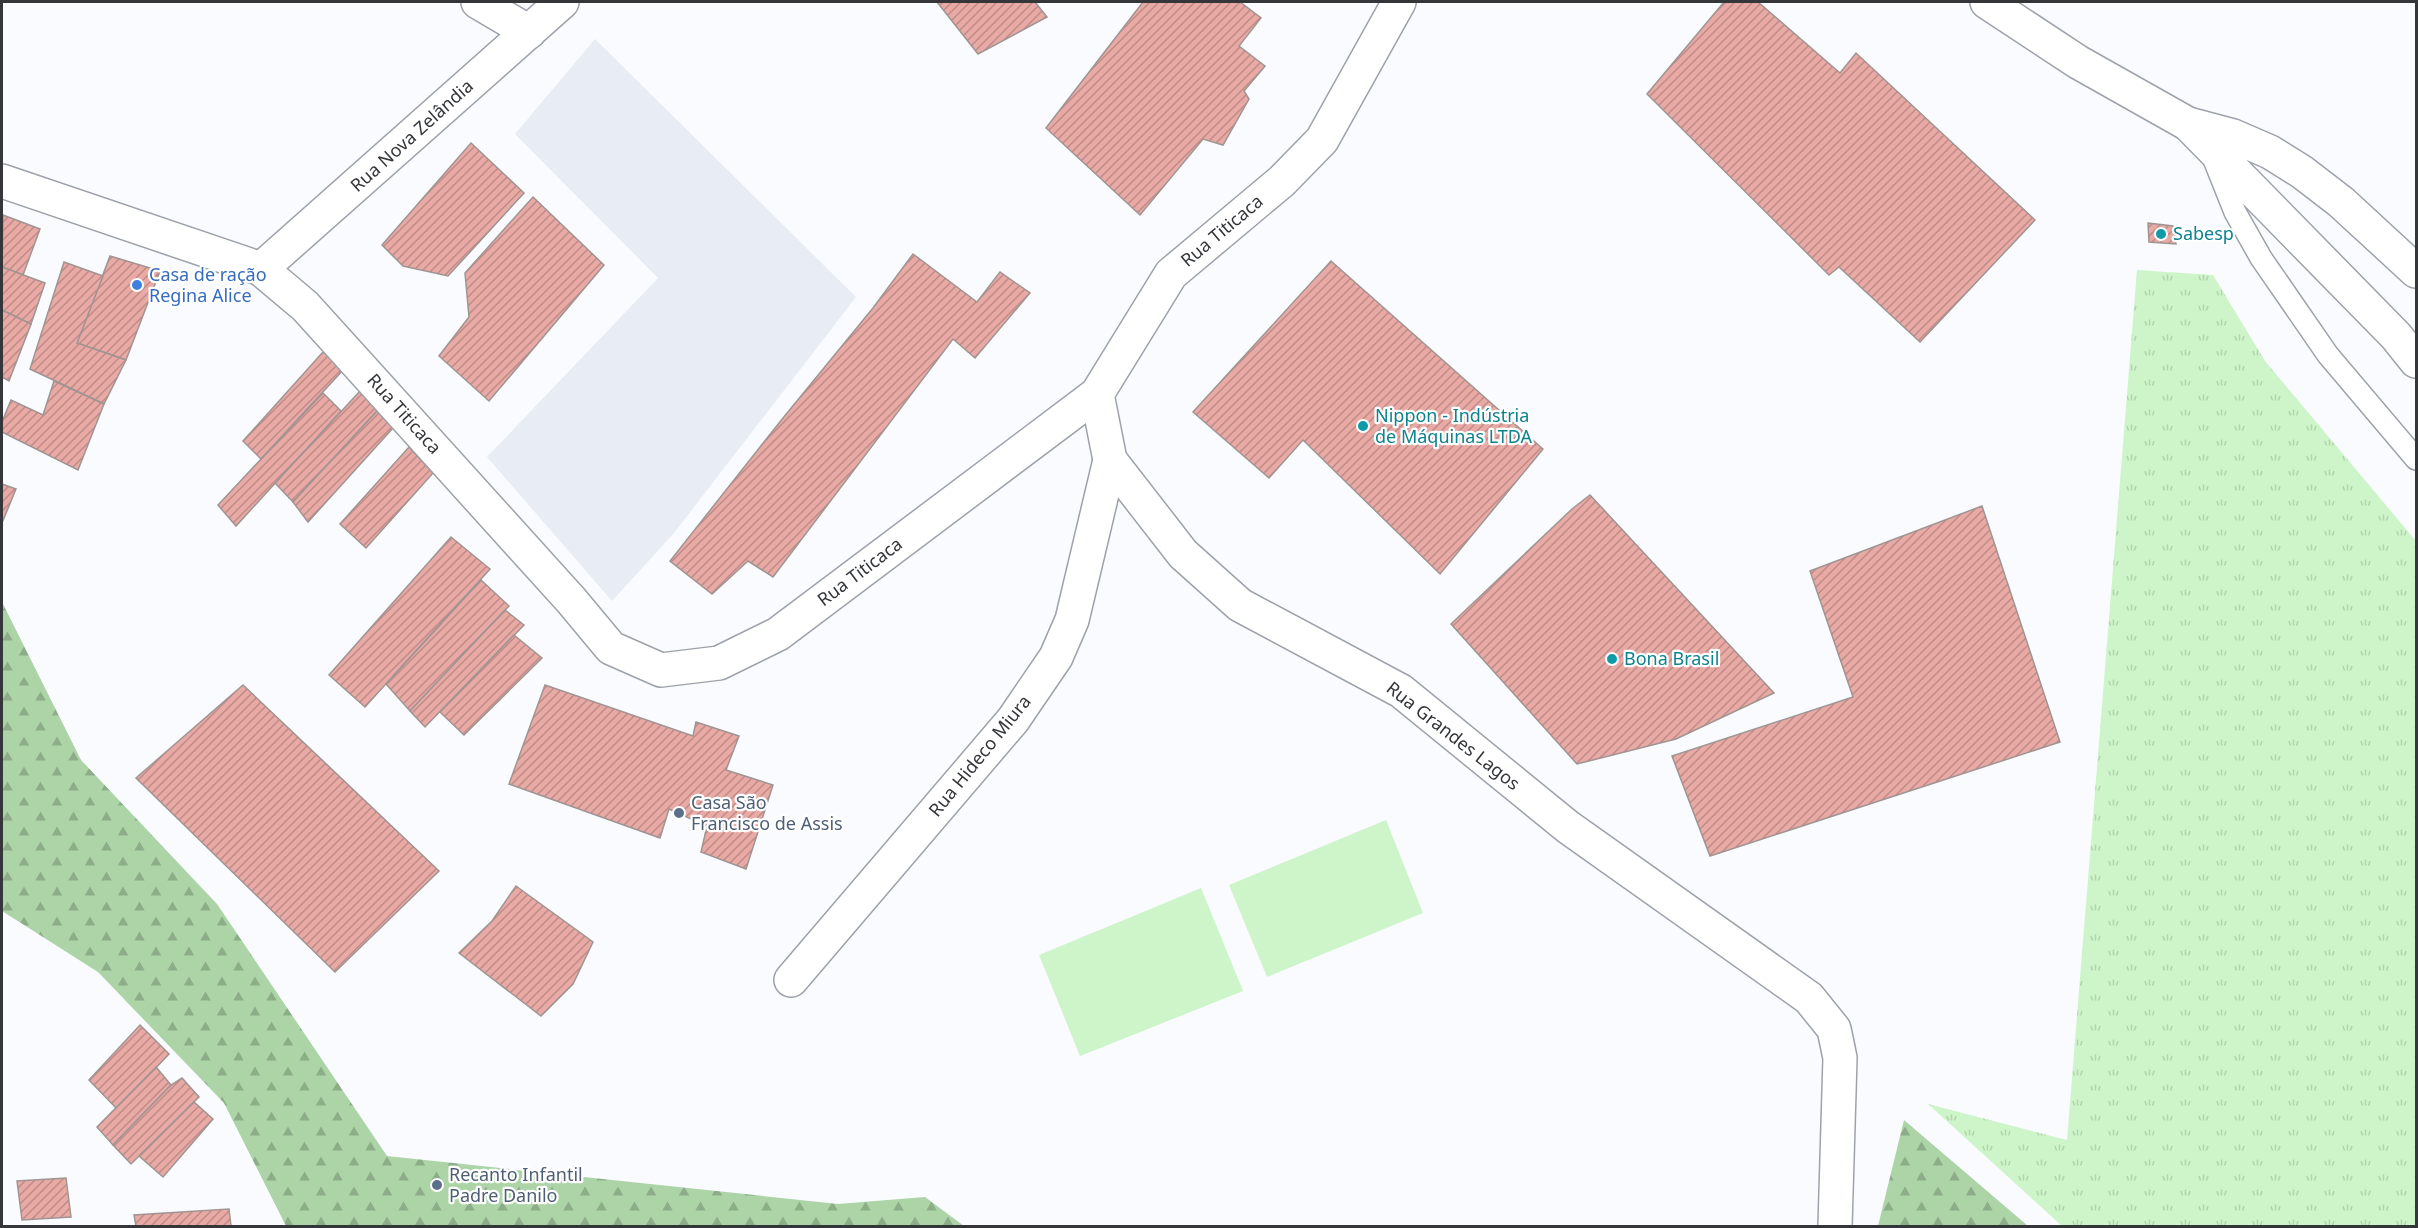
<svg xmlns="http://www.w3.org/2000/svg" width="2418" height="1228" font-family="'Noto Sans',sans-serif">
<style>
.built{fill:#e7ecf5}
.grass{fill:url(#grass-tufts)}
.forest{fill:url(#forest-firs)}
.pitch{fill:#cef5c9}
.building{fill:url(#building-hatch);stroke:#a09493;stroke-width:1.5}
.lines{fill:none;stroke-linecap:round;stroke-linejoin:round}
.service-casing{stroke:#9da2aa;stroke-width:24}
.minor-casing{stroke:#9da2aa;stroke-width:36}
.tertiary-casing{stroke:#9da2aa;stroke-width:36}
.service{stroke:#fff;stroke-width:21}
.minor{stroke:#fff;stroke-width:33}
.tertiary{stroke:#fff;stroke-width:33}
.culture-dot{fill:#0f9aa8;stroke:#fff;stroke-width:2}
.shop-dot{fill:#3f7fe0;stroke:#fff;stroke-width:2}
.service-dot{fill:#5c6f8a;stroke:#fff;stroke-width:2}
.labels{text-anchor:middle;stroke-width:4.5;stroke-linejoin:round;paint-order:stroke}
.street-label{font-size:18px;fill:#343639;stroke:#fff}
.culture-label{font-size:18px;fill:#0d838f;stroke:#fff;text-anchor:start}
.shop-label{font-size:18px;fill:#366cbe;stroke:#fff;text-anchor:start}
.service-label{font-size:18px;fill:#4e5e75;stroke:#fff;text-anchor:start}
</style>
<defs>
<pattern id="grass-tufts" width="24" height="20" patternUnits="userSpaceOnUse" patternTransform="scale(1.5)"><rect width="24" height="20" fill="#cef5c9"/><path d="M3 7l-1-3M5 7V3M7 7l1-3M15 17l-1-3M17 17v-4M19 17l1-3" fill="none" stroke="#b2d3ad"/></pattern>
<pattern id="forest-firs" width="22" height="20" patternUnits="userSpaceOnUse" patternTransform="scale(1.5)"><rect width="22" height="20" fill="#acd4a7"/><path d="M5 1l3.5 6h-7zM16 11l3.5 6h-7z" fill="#8dad89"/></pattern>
<pattern id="building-hatch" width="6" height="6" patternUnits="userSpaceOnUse" patternTransform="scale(1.5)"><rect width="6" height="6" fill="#e9aaa5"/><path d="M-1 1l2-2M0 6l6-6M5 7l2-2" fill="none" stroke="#be8b87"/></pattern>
</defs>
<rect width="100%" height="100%" fill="#f9fbff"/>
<!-- built -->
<polygon class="built" points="595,39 856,297 674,533 612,601 487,457 658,278 515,134"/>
<!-- grass -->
<polygon class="grass" points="2137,270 2213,275 2265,361 2416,541 2416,1226 2062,1226 1928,1104 2067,1140"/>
<!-- forest -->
<g class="forest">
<polygon points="2,602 81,760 217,904 387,1156 838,1204 925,1197 964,1226 286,1226 224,1103 98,972 2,911"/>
<polygon points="1904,1120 2028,1226 1878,1226"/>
</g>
<!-- pitch -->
<g class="pitch">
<polygon points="1386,820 1423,913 1267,977 1229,885"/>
<polygon points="1201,888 1243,991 1080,1056 1039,955"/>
</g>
<!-- building -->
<g class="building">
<polygon points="937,2 1035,2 1047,17 978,54"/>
<polygon points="1143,2 1240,2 1261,18 1239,46 1265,66 1244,91 1249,99 1223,145 1203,139 1140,215 1046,128"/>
<polygon points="1724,2 1758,2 1840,73 1856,53 2035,220 1920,342 1839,267 1829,275 1647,94"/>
<polygon points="471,143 524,193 448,276 403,266 382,245"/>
<polygon points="533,197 604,265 489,401 439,356 469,317 465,273"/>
<polygon points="3,215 40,229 23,275 2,267"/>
<polygon points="2148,223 2173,226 2176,244 2149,242"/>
<polygon points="913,254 977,302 1000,272 1030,293 975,358 953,339 773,577 748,561 712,594 670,561 783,418 873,308"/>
<polygon points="110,256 160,271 126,360 77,343"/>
<polygon points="1331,261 1543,449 1440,574 1303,440 1269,478 1193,412"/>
<polygon points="64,262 103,276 77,343 126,360 104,404 30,369"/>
<polygon points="2,267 45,283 31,324 2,310"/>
<polygon points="2,310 31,324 9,381 2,377"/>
<polygon points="323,352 344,369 261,459 243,441"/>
<polygon points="54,381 104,404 78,470 2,432 2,422 11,400 43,415"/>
<polygon points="360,391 378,410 293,502 275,483"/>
<polygon points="323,393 341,411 236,526 218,505"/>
<polygon points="378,410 393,428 308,522 293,502"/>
<polygon points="409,447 433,473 366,548 340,524"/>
<polygon points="2,484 16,489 2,523"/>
<polygon points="1590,495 1774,693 1676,739 1577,764 1451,624 1572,509"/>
<polygon points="1982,506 2060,742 1710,856 1672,756 1853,697 1810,571"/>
<polygon points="451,537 490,569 365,707 329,675"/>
<polygon points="481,580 509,606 410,711 386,684"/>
<polygon points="505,610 524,625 425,727 410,711"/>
<polygon points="514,635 542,658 464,735 440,712"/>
<polygon points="243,685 439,871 335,972 136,778"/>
<polygon points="545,685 693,736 696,722 739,736 726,770 773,785 746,869 701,852 707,826 669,809 660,838 509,784"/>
<polygon points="516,886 593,942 573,984 541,1016 459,953 492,921"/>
<polygon points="140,1025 169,1054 117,1109 89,1080"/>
<polygon points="156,1067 171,1085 113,1145 97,1127"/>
<polygon points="182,1078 199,1097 131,1164 113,1145 171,1085"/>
<polygon points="194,1102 213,1119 163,1177 139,1156"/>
<polygon points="66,1178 71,1217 22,1220 17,1181"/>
<polygon points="229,1209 231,1226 136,1226 134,1215"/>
</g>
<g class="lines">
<defs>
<polyline id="service" points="2213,157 2235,212 2261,258 2328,355 2416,459"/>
<g id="minor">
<polyline points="478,2 529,32"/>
<polyline points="261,269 562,2"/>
<polyline points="1097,394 1110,460 1183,554 1240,605 1401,691 1568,827 1809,998 1834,1029 1840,1058 1835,1226"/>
<polyline points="791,980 1013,720 1056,657 1072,620 1110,460"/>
</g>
<g id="tertiary">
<polyline points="1987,2 2078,62 2188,124 2233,136 2270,152 2302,172 2341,202 2416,271"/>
<polyline points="2189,125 2396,336 2416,361"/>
<polyline points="2,181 261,269 305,306 344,349 571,600 611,648 661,670 719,663 778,634 1097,394 1171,274 1282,181 1322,140 1399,2"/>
</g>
</defs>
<!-- service casing -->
<use href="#service" class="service-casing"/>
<!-- minor casing -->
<use href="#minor" class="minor-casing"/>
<!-- tertiary casing -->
<use href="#tertiary" class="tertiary-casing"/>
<!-- service -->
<use href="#service" class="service"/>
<!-- minor -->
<use href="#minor" class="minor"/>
<!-- tertiary -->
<use href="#tertiary" class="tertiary"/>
</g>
<!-- markers -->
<g class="culture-dot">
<circle cx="2161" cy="234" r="6"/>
<circle cx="1363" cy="426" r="6"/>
<circle cx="1612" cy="659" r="6"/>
</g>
<circle class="shop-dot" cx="137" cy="285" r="6"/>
<g class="service-dot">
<circle cx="679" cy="813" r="6"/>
<circle cx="437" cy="1185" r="6"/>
</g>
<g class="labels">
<!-- street labels -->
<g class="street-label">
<text transform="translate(412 136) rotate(-42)" y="6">Rua Nova Zelândia</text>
<text transform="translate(1222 231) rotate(-40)" y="6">Rua Titicaca</text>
<text transform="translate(404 414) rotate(48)" y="6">Rua Titicaca</text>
<text transform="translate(860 572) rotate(-37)" y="6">Rua Titicaca</text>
<text transform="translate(1453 736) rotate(38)" y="6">Rua Grandes Lagos</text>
<text transform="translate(980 756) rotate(-51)" y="6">Rua Hideco Miura</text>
</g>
<!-- culture labels -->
<g class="culture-label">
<text x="2173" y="240">Sabesp</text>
<text x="1375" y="422">Nippon - Indústria<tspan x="1375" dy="21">de Máquinas LTDA</tspan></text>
<text x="1624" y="665">Bona Brasil</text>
</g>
<!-- shop labels -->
<g class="shop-label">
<text x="149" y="281">Casa de ração<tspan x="149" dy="21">Regina Alice</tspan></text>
</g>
<!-- service labels -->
<g class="service-label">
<text x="691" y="809">Casa São<tspan x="691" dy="21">Francisco de Assis</tspan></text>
<text x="449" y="1181">Recanto Infantil<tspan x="449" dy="21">Padre Danilo</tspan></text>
</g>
</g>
<!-- border -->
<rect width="2418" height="1228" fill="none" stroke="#343639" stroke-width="6"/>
</svg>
